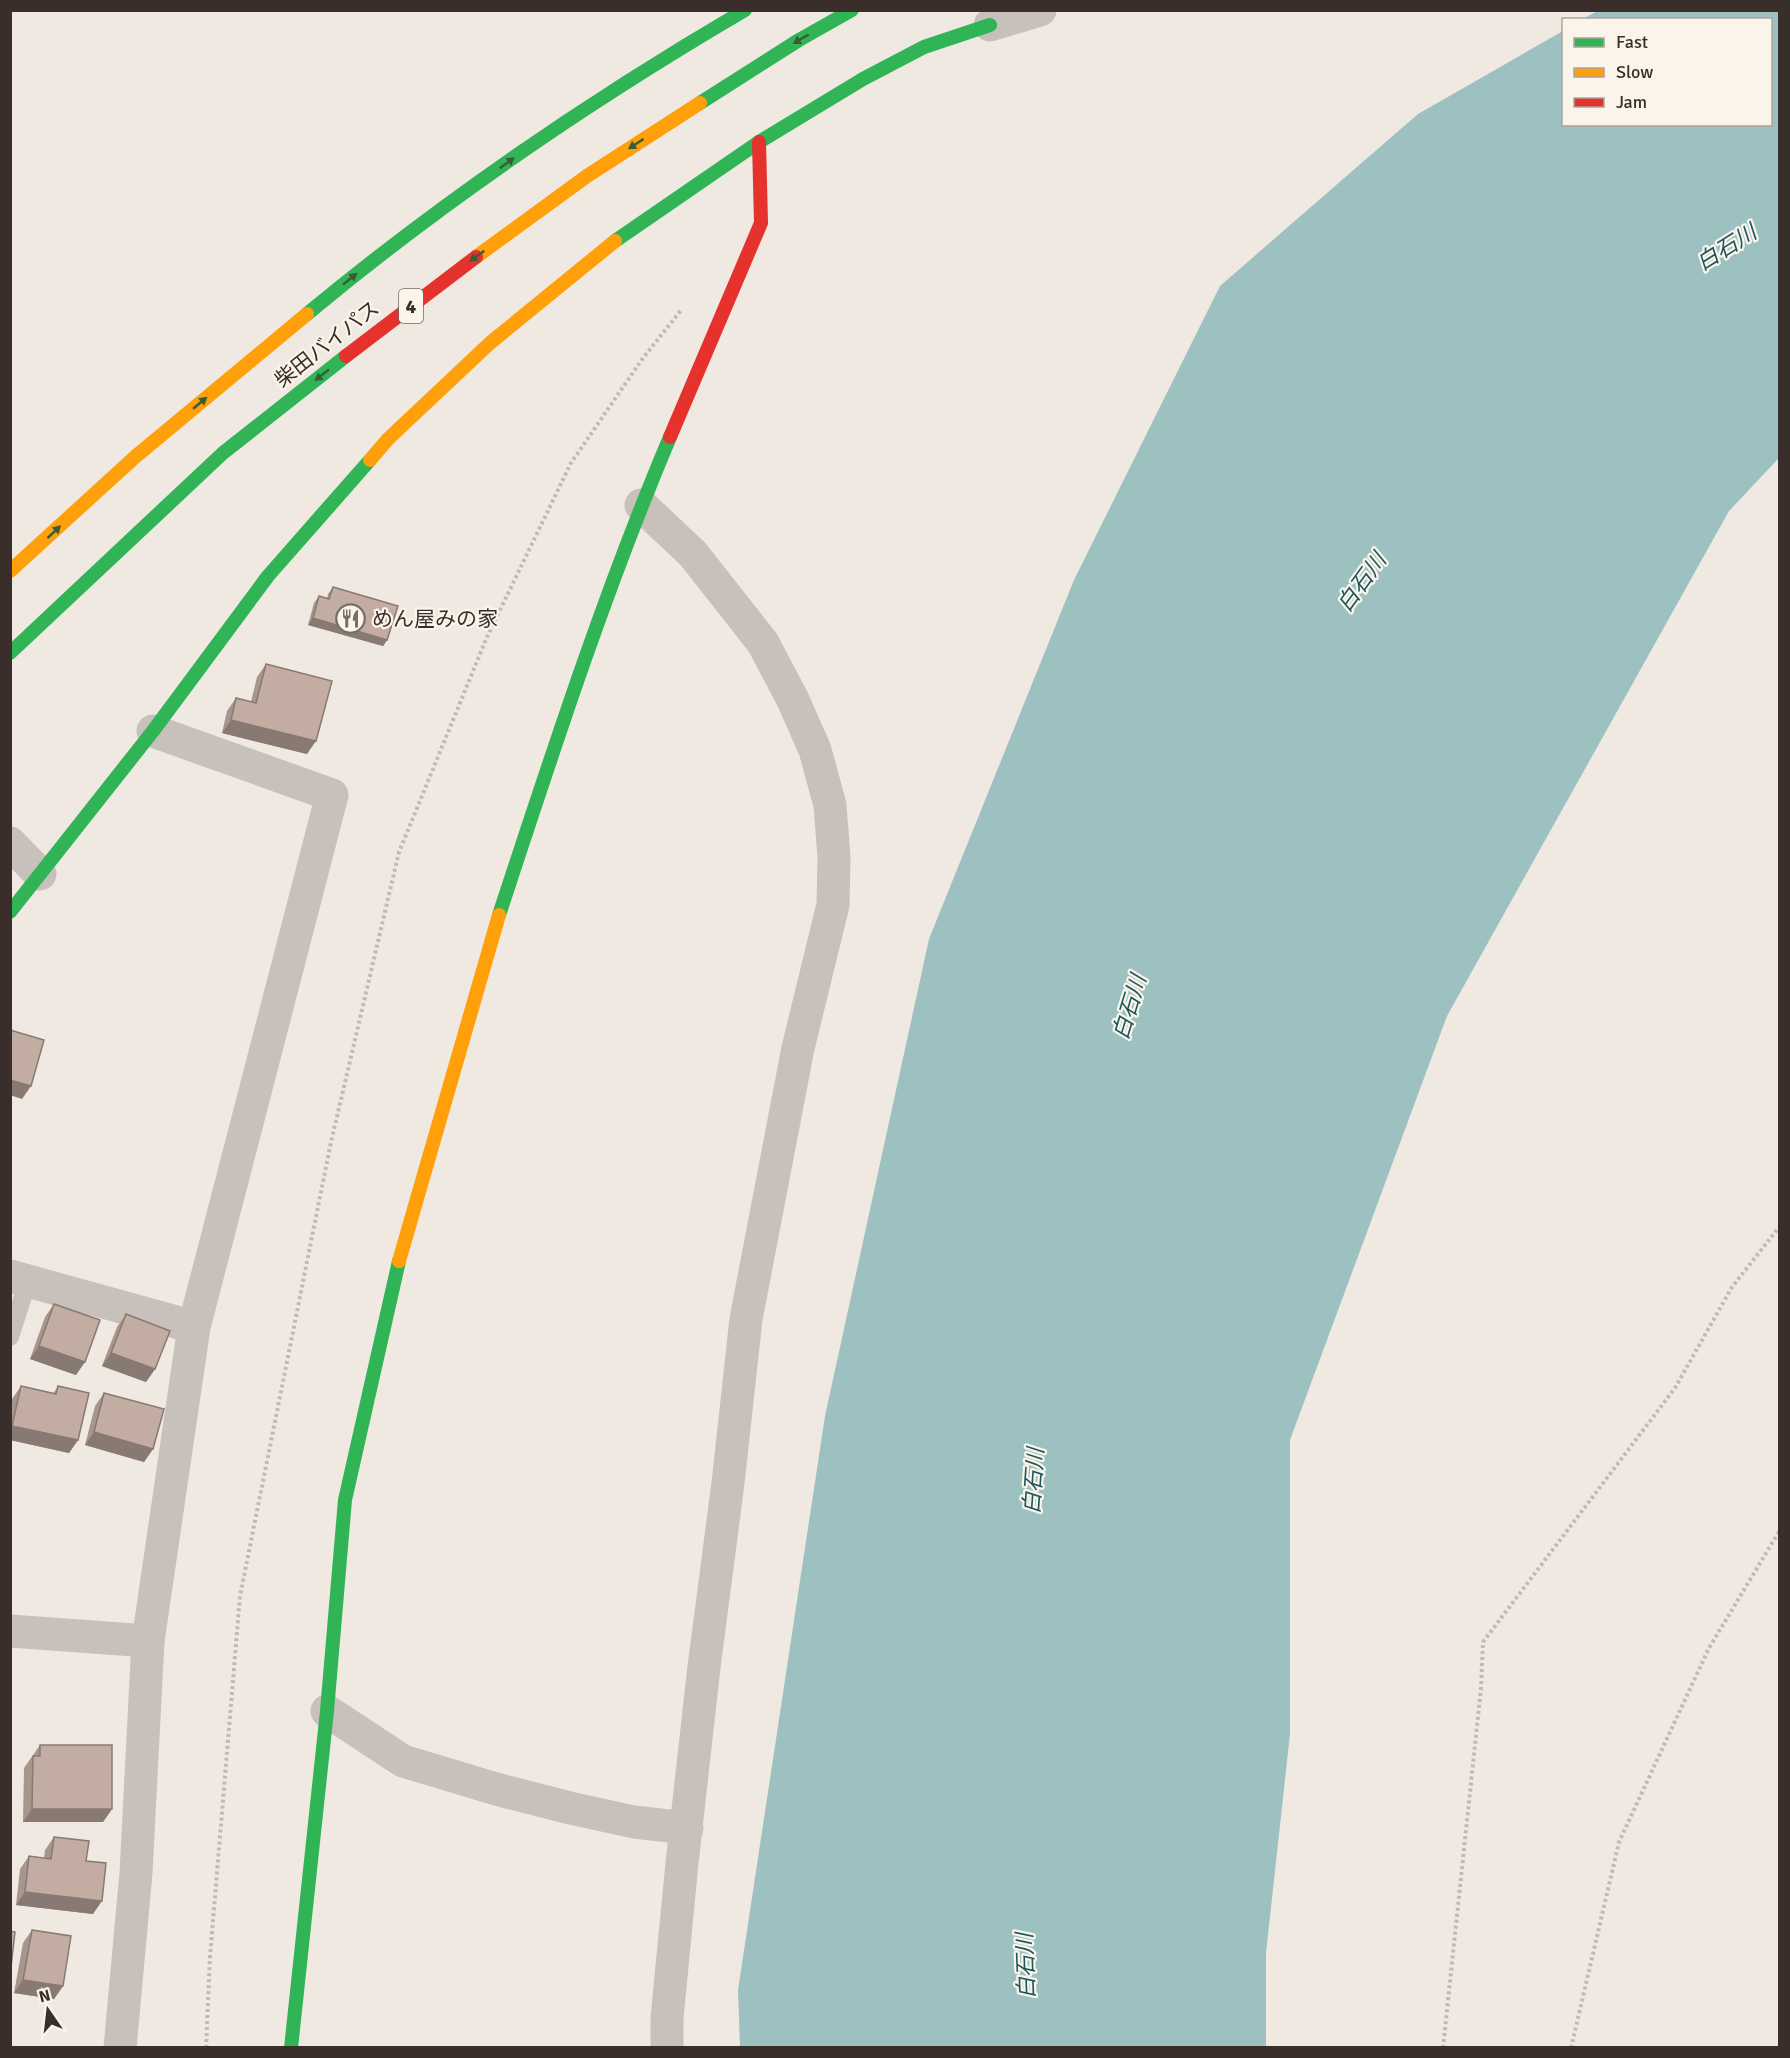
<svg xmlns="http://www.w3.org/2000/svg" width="1790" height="2058" font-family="Signika,'Noto Sans JP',sans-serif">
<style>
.water{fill:#9dc0c1}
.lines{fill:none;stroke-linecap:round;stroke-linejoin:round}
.path{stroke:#c1bab3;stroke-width:4;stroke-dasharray:3 3;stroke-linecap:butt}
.lane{stroke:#c8c1bb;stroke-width:18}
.street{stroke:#c8c1bb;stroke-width:33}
.fast{stroke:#30b455;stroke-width:14}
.slow{stroke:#ff9f0a;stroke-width:14}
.jam{stroke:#e5322d;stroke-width:14}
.wall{fill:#a8958c}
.shaded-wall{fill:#887972}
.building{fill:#c3ada3;stroke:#887972;stroke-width:1.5}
.oneway{fill:#365d38}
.labels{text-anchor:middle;stroke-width:4.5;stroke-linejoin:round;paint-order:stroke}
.shield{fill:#fbf4ea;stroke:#736963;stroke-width:1.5}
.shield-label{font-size:20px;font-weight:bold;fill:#392e29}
.street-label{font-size:21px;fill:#392e29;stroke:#fbf4ea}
.poi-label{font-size:21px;fill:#392e29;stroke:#fbf4ea;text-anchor:start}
.water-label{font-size:22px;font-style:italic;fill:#1b575d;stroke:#fbf4ea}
</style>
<rect width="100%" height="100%" fill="#efe9e2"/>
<!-- water -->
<polygon class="water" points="1599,10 1779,11 1779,458 1729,511 1447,1016 1290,1440 1290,1734 1266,1953 1266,2047 740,2047 738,1990 825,1416 929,939 1074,580 1220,286 1418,114 1563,31 1564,124 1770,124 1770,20 1583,19"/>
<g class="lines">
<!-- path -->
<g class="path">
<polyline points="206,2048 210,1957 240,1596 331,1142 399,852 487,637 571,463 643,358 682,309"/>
<polyline points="1443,2048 1481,1688 1483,1642 1675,1388 1732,1287 1780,1226"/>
<polyline points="1571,2048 1619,1842 1709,1648 1780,1530"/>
</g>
<!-- lane -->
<polyline class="lane" points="10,1337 28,1281"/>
<!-- street -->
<g class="street">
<polyline points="990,25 1040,10"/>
<polyline points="641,505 693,554 763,643 793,700 815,750 830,805 834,857 833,905 798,1048 746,1319 728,1483 704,1667 682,1863 667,2018 667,2048"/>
<polyline points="153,731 332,795 194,1327"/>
<polyline points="10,843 40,874"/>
<polyline points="10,1276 194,1327 148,1641 136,1873 120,2048"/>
<polyline points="10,1631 148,1641"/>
<polyline points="327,1711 403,1761 496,1789 570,1808 634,1822 687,1828"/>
</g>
<!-- fast -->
<g class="fast">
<polyline points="700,103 799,40 852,10"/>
<polyline points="615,241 759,142 863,79 924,47 990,25"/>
<path d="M307,314C442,202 593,99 745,10"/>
<polyline points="10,653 223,453 346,356"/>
<polyline points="10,912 153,731 268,576 370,460"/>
<path d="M499,915C552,754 604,593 670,437"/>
<polyline points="291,2048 327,1711 345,1500 399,1261"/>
</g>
<!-- slow -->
<g class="slow">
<polyline points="476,257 587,176 700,103"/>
<polyline points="370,460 388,439 490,343 615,241"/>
<polyline points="10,571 135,457 307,314"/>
<polyline points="399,1261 499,915"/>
</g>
<!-- jam -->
<g class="jam">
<polyline points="346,356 476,257"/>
<polyline points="670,437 761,223 759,142"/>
</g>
</g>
<!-- wall -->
<g class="wall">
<polygon points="333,587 387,640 383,646 308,625 314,603 319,596 327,599 328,594"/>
<polygon points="266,664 307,754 222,733 227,711 236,698 251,702 257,677"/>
<polygon points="54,1304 76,1375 30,1359 45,1317"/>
<polygon points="126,1314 155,1369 146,1382 102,1366 117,1327"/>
<polygon points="21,1386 53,1394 58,1386 78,1440 69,1453 10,1440 10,1405 12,1399"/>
<polygon points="104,1393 153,1449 144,1462 85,1445 95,1406"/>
<polygon points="40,1745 112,1809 103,1822 23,1822 24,1768"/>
<polygon points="54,1837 86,1861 93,1914 16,1905 20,1869 29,1856 44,1858 45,1850"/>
<polygon points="32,1930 63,1986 54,1999 14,1993 23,1943"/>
</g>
<!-- shaded-wall -->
<g class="shaded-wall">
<polygon points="313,618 387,640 383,646 308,625"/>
<polygon points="231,720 316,741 307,754 222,733"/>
<polygon points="10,1080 31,1086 22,1099 10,1095"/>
<polygon points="39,1346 85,1362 76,1375 30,1359"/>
<polygon points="111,1353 155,1369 146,1382 102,1366"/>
<polygon points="12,1426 78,1440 69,1453 10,1440 10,1428"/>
<polygon points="94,1432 153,1449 144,1462 85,1445"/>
<polygon points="32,1809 112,1809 103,1822 23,1822"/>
<polygon points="25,1892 102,1901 93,1914 16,1905"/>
<polygon points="23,1980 63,1986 54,1999 14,1993"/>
</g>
<!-- building -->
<g class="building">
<polygon points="333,587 398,606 387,640 313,618 319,596 329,599"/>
<polygon points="266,664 332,681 316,741 231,720 236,698 256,703"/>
<polygon points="10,1030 44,1040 31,1086 10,1080"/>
<polygon points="54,1304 100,1320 85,1362 39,1346"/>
<polygon points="126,1314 170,1331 155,1369 111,1353"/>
<polygon points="21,1386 56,1394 58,1386 89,1393 78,1440 12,1426"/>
<polygon points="104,1393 164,1409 153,1449 94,1432"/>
<polygon points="40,1745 112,1745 112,1809 32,1809 33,1756 40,1756"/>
<polygon points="54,1837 89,1841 86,1861 106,1863 102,1901 25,1892 29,1856 51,1859"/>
<polygon points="32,1930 71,1936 63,1986 23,1980"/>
<polygon points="10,1931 15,1932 10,1976"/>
</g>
<!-- one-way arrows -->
<defs><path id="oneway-solid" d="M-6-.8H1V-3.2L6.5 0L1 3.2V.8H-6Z" transform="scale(1.5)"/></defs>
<g class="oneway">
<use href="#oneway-solid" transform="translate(801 39) rotate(150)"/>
<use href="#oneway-solid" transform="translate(636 144) rotate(147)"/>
<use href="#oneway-solid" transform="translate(507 163) rotate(-36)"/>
<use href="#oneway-solid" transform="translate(477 256) rotate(144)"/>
<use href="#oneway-solid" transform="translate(350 279) rotate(-39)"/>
<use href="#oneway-solid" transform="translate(322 375) rotate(142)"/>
<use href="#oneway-solid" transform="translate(200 403) rotate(-40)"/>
<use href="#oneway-solid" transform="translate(54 532) rotate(-43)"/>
</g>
<!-- icons -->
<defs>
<symbol id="restaurant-ring" viewBox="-11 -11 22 22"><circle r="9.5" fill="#fbf4ea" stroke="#796f6a" stroke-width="1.5"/><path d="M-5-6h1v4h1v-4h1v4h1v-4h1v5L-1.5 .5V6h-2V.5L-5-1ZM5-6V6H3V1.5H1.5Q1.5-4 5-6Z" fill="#796f6a"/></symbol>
</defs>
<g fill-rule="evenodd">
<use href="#restaurant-ring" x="334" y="602" width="33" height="33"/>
</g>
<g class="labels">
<!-- shield labels -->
<rect class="shield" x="399" y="289" width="24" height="34" rx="4.5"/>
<g class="shield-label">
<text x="411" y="313">4</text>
</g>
<!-- street labels -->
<g class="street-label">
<text transform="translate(327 344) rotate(-38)" y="7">柴田バイパス</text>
</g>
<!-- poi labels -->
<g class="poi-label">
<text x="372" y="626">めん屋みの家</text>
</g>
<!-- water labels -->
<g class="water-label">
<text transform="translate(1726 247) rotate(-32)" y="8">白石川</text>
<text transform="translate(1361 582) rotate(-54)" y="8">白石川</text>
<text transform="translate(1129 1007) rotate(-73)" y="8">白石川</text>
<text transform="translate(1033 1481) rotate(-86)" y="8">白石川</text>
<text transform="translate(1025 1966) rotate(-92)" y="8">白石川</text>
</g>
</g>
<!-- border -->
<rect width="1790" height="2058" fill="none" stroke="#392e29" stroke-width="24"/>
<!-- legend -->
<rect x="1562" y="18" width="210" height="108" fill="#fbf4ea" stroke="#ada59d" stroke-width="1.5"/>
<rect x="1574" y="38" width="30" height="9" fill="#30b455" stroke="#ada59d" stroke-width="1.5"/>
<text x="1616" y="48" font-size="18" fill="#392e29">Fast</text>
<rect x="1574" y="68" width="30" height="9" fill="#ff9f0a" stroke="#ada59d" stroke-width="1.5"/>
<text x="1616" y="78" font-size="18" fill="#392e29">Slow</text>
<rect x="1574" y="98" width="30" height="9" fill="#e5322d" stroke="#ada59d" stroke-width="1.5"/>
<text x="1616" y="108" font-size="18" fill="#392e29">Jam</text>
<!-- north arrow -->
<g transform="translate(48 2010) rotate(346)" stroke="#fbf4ea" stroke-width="4.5" paint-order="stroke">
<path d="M0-4.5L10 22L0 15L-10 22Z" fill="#392e29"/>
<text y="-9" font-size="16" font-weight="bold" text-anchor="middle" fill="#392e29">N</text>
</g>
</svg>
